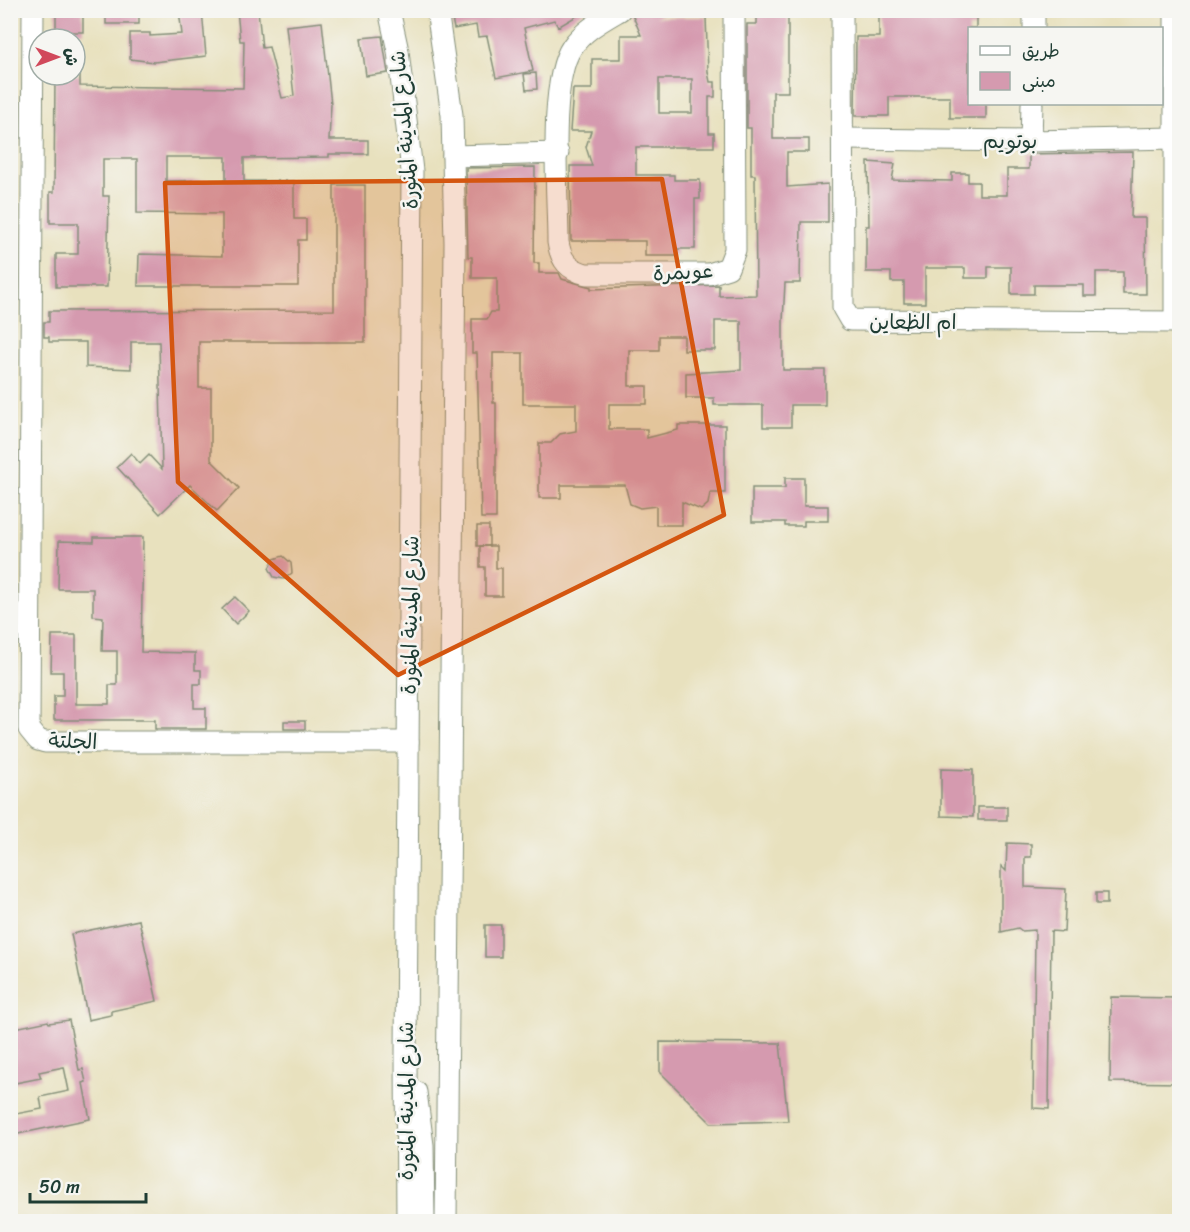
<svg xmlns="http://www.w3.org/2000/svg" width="1190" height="1232" font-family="Sriracha,'Playpen Sans Arabic',sans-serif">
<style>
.building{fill:#d59aaf;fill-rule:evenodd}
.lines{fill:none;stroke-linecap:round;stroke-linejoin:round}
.minor-casing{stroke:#848f79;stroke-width:23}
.minor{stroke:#fff;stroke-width:21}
.marked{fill:#d45610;fill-opacity:0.2;stroke:#d45610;stroke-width:4.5;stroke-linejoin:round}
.labels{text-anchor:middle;stroke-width:5;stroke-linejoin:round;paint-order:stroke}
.street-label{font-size:21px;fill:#1f3d34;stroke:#f6f6f2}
</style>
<rect width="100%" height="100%" fill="#f6f6f2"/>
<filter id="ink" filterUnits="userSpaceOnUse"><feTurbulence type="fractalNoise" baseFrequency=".0167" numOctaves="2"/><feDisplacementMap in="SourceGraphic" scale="12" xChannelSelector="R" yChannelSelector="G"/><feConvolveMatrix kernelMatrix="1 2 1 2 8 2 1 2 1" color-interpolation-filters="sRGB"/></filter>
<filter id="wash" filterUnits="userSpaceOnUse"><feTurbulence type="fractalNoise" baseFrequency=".008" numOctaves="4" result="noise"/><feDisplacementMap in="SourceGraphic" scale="24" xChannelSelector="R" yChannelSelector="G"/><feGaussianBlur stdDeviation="1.35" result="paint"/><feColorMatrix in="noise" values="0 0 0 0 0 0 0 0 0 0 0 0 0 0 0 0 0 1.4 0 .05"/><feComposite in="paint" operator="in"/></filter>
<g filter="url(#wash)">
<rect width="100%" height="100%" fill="#e8e1be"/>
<g id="blocks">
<!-- building -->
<g class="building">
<rect x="56" y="10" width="27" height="22"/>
<rect x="106" y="10" width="33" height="14"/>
<polygon points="202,10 206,56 154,62 130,59 130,33 150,33 150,36 182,34 179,11"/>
<path d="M237,10H258L262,48L269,47L282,98L294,96L286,26L322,22L331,104L329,140H368V154H329V157L244,158V181H294V219H306V240H298V286H138L139,254L222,256V214L137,213V159H103V196H109L107,287H56V254H78V223H50V192H54L55,75H80V86L243,88L244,41H240ZM166,157H226V180L166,181Z"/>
<polygon points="468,10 587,10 558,27 554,20 524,28 533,71 496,78 487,36 478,37 476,25 454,29 451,13"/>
<path d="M633,10H671L656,17H706L708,72L710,82H715V97H709V133H714V147H636V175H674V180H700V199H695V249H677V256H645V241H571L570,166H592L586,147L591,131H570L573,89H592V59H621V35H641L632,14ZM659,79H692V113H659Z"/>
<polygon points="879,10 976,11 976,28 969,28 969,104 986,104 986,118 950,118 950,97 889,97 889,116 855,116 856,37 879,37"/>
<polygon points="757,11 788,11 788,92 773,92 773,139 809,139 809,152 787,152 787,187 828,184 828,222 801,222 800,283 785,283 783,321 783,370 825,370 825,405 791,405 791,427 763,427 763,405 714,405 714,398 686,398 686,373 741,370 741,321 715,321 715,350 684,350 684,336 659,336 659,350 629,350 629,386 647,386 647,404 609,404 609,429 647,429 647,438 678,430 678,425 725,425 725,493 710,493 708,504 701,510 682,502 682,525 656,525 656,506 640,508 630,504 625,485 561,485 561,498 539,498 539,443 551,443 560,434 576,431 576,404 523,404 523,353 493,353 493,403 496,403 496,518 481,518 477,353 472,353 472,319 487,319 491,312 497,312 497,278 472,278 472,257 468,257 466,168 535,167 534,263 539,263 539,273 559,273 562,279 591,287 591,289 719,285 719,296 756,295 755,175 751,175 751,128 747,128 747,24 757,24"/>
<polygon points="382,36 388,73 366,76 361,38"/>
<polygon points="536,73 537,89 526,90 524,74"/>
<polygon points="1133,152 1131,218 1145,218 1146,294 1123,294 1123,272 1096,272 1096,296 1084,296 1084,285 1034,285 1034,294 1011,294 1011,267 988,267 988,278 965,278 965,268 925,268 925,303 904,303 904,282 891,282 891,272 866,272 866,226 869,226 868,162 895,164 892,180 952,181 952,173 968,173 968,182 979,182 979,195 1007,195 1007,169 1029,169 1029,154"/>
<polygon points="334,185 365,185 365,342 199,342 199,388 211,388 211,460 239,488 217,511 190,485 160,514 117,467 131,453 140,464 149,455 162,469 159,342 131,342 131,369 86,367 86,342 49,342 49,337 44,337 44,322 49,322 49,311 334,310"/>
<polygon points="785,478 804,478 804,506 828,506 828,521 804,521 804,526 785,526 785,522 752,522 752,488 785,488"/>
<rect x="477" y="526" width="12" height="20"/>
<polygon points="94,537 143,537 141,652 195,653 195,670 201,670 201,684 194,684 194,708 206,708 206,729 155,729 155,720 54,720 54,696 63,696 63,672 51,672 52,635 76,635 76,704 109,704 109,685 117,685 117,651 102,651 103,617 93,616 93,589 58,589 59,541 94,542"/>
<polygon points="480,546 496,546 496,568 502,568 502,596 485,596 485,567 480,567"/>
<polygon points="283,556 291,563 292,573 284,579 274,577 269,568 274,559"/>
<polygon points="235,597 249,611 236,624 222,609"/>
<rect x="284" y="721" width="21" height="8"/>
<polygon points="941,769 973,770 973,817 941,816"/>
<rect x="978" y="807" width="29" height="13"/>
<polygon points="1007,843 1031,844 1031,857 1025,857 1025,887 1066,889 1064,932 1051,931 1049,1109 1033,1108 1035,930 1022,931 1018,928 1001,932 1001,866 1006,871"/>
<rect x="1096" y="893" width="11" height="11"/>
<polygon points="139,920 157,1001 111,1011 111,1015 88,1020 71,934"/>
<rect x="485" y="925" width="16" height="32"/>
<polygon points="1111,997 1179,998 1179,1083 1110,1082"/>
<polygon points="69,1020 79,1070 83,1069 86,1082 83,1083 90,1119 13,1135 10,1115 42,1109 40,1097 69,1091 64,1067 39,1072 41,1078 10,1084 10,1029 48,1021 49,1023"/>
<polygon points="660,1042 780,1043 788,1121 711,1123 660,1072"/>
</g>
</g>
</g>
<g filter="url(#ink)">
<use href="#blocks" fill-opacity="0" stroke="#848f79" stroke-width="1.5"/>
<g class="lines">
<defs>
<g id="minor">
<polyline points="33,10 29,729 38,740 45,742 408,742"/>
<polyline points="389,10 398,51 412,171 406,1056 407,1222"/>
<polyline points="437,10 452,115 455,243 446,1222"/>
<path d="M620,10C603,20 584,30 572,47C548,81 558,197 558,242C561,261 568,269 586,274H709L728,268L735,250L734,10"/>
<polyline points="842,10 843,308 850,320 1180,322"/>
<polyline points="1034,28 1034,10"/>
<polyline points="844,139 1031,141 1175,138"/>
<polyline points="1031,141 1032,104"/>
<polyline points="453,156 558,153"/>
<polyline points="1175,322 1175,10"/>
<polyline points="416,1092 423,1145 424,1222"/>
</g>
</defs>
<!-- minor casing -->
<use href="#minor" class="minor-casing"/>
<!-- minor -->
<use href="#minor" class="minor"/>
</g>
</g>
<!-- marked area -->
<path class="marked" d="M662,179L724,515L398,675L178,482L165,183Z"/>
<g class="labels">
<!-- street labels -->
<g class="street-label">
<text transform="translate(404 130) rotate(-95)" y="7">شارع المدينة المنورة</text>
<text x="1010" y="148">بوتويم</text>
<text transform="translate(683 272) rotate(-3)" y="7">عويمرة</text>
<text x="913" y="329">ام الظعاين</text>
<text transform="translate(410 615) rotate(-89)" y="7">شارع المدينة المنورة</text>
<text transform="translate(73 741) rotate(2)" y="7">الجلتة</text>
<text transform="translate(406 1101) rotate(-90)" y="7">شارع المدينة المنورة</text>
</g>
</g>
<!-- margin -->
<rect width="1190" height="1232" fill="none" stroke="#f6f6f2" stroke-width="36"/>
<!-- legend -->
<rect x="968" y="27" width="195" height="78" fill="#f6f6f2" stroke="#a0aca6" stroke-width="1.5"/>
<rect x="980" y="46" width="30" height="9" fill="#ffffff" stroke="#a0aca6" stroke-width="1.5"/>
<text x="1022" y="57" font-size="18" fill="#1f3d34">طريق</text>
<rect x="980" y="72" width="30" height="18" fill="#d59aaf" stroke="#a0aca6" stroke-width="1.5"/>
<text x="1022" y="87" font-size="18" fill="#1f3d34">مبنى</text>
<!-- north arrow -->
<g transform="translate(57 57) rotate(90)"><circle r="28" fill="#f6f6f2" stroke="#a0aca6" stroke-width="1.5"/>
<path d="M0-4.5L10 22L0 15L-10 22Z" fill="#d1495b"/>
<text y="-9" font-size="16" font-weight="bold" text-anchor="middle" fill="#1f3d34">ش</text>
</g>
<!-- scale -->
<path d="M30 1193v9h116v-9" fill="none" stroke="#1f3d34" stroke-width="3"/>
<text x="39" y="1193" font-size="18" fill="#1f3d34" stroke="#f6f6f2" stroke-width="4.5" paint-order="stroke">50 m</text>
</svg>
